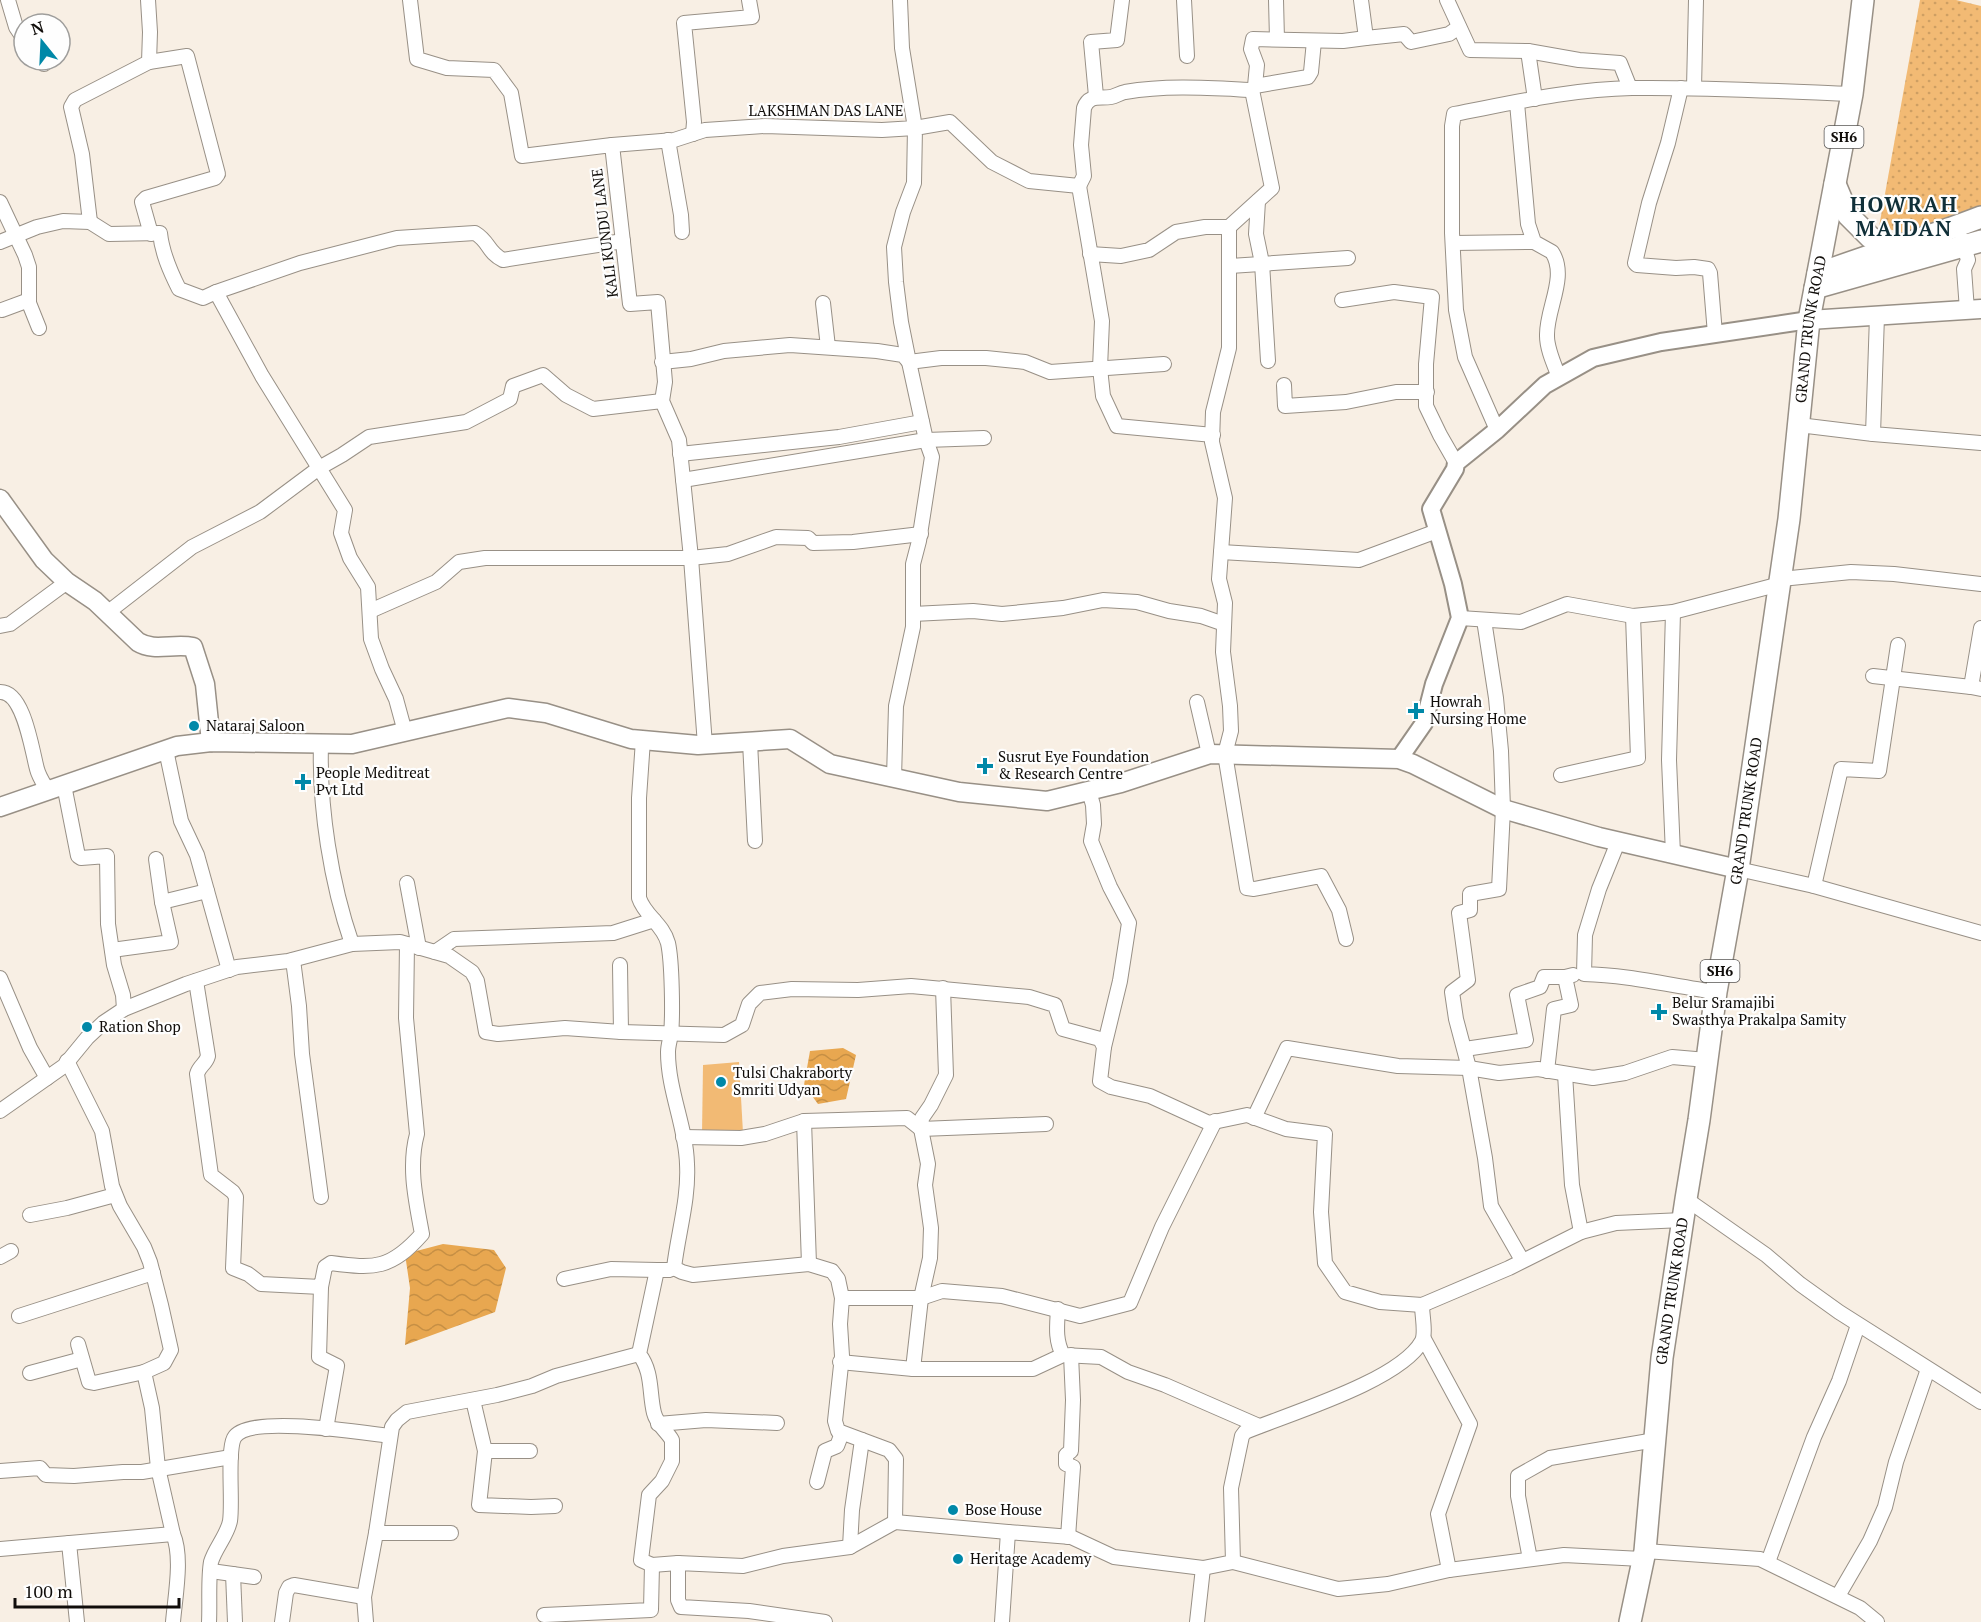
<svg xmlns="http://www.w3.org/2000/svg" width="1981" height="1622" font-family="'PT Serif',serif">
<style>
.park{fill:url(#park-dots)}
.pitch{fill:#f2ba74}
.water{fill:url(#water-waves)}
.lines{fill:none;stroke-linecap:round;stroke-linejoin:round}
.minor-casing{stroke:#989086;stroke-width:16}
.tertiary-casing{stroke:#989086;stroke-width:20}
.secondary-casing{stroke:#989086;stroke-width:21}
.primary-casing{stroke:#989086;stroke-width:24}
.minor{stroke:#fff;stroke-width:14}
.tertiary{stroke:#fff;stroke-width:16}
.secondary{stroke:#fff;stroke-width:18}
.primary{stroke:#fff;stroke-width:21}
.poi-dot{fill:#0088a8;stroke:#fefefe;stroke-width:2}
.labels{text-anchor:middle;stroke-width:4.5;stroke-linejoin:round;paint-order:stroke}
.shield{fill:#fefefe;stroke:#575553;stroke-width:1.5}
.shield-label{font-size:14px;font-weight:bold;fill:#100d0a}
.street-label{font-size:15px;fill:#100d0a;stroke:#fefefe}
.poi-label{font-size:15px;fill:#100d0a;stroke:#fefefe;text-anchor:start}
.district-label{font-size:21px;font-weight:bold;letter-spacing:1.5px;fill:#102f38;stroke:#fefefe}
</style>
<defs>
<pattern id="park-dots" width="8" height="8" patternUnits="userSpaceOnUse" patternTransform="scale(1.5)"><rect width="8" height="8" fill="#f2ba74"/><path d="M2 2h.1M6 6h.1" fill="none" stroke="#ce9f63" stroke-width="1.8" stroke-linecap="round"/></pattern>
<pattern id="water-waves" width="16" height="10" patternUnits="userSpaceOnUse" patternTransform="scale(1.5)"><rect width="16" height="10" fill="#e8a750"/><path d="M0 5q4-4 8 0t8 0" fill="none" stroke="#c68f44"/></pattern>
</defs>
<rect width="100%" height="100%" fill="#f8efe4"/>
<!-- park -->
<polygon class="park" points="1920,0 1956,0 1981,6 1981,210 1910,234 1879,227"/>
<!-- pitch -->
<polygon class="pitch" points="739,1062 743,1133 702,1134 703,1065"/>
<!-- water -->
<g class="water">
<polygon points="843,1048 856,1055 846,1099 818,1104 804,1085 810,1051"/>
<polygon points="443,1244 494,1250 506,1268 495,1312 405,1345 410,1288 405,1254"/>
</g>
<g class="lines">
<defs>
<g id="minor">
<polyline points="8,0 16,27 24,39"/>
<polyline points="410,0 417,59 447,68 494,70 511,93 522,156 612,145 630,304 658,302 665,382 662,401 679,440 691,558 705,745"/>
<polyline points="1184,0 1187,56"/>
<polyline points="1276,0 1277,39"/>
<polyline points="1361,0 1366,38 1404,34 1411,42 1449,34 1459,27"/>
<polyline points="1447,0 1470,50 1528,51 1579,60 1620,63 1630,88"/>
<polyline points="1528,51 1535,99"/>
<polyline points="40,60 44,64"/>
<polyline points="149,62 187,56 218,174 215,178 146,198 142,202 151,234"/>
<polyline points="1255,86 1308,77 1311,72 1314,41"/>
<polyline points="1681,88 1668,143 1649,203 1635,263 1637,265 1676,268 1694,267 1708,269 1710,273 1715,334"/>
<polyline points="1694,88 1696,0"/>
<polyline points="1096,96 1091,42 1117,40 1122,0"/>
<path d="M1517,103L1528,224L1534,242L1552,252C1568,277 1546,309 1547,336C1547,349 1554,364 1559,377"/>
<polyline points="693,134 694,122 684,23 752,17 749,0"/>
<polyline points="668,140 681,215 682,232"/>
<polyline points="612,145 674,140 705,130 765,126 882,130 915,128 902,48 900,0"/>
<path d="M1079,186L1084,176L1081,145L1084,108C1089,94 1100,99 1111,97C1116,96 1120,93 1125,92C1167,85 1209,88 1252,90"/>
<polyline points="1258,201 1256,234 1262,263 1268,361"/>
<polyline points="0,202 25,255 29,267 29,303 39,328"/>
<polyline points="90,222 82,154 71,107 75,100 149,62 150,32 148,0"/>
<polyline points="1229,227 1272,188 1252,90 1255,86 1257,65 1251,49 1253,39 1343,41 1366,38"/>
<polyline points="1962,239 1968,260 1964,269 1967,310"/>
<path d="M0,242L37,227L63,221L90,222L109,234L160,233C162,253 170,271 179,289L203,298L216,292L262,376L345,510L341,533L350,558L368,587L371,639L382,669L396,699L405,732"/>
<polyline points="1453,243 1534,242"/>
<polyline points="1090,254 1121,256 1149,250 1176,232 1205,227 1229,227 1229,348 1213,412 1212,442 1225,498 1219,579 1225,603 1223,652 1230,706 1231,731 1225,754 1247,888 1254,889 1321,876 1339,910 1346,939"/>
<polyline points="1230,266 1348,258"/>
<path d="M216,292L300,263L397,238L475,233C490,242 487,252 503,260L623,241"/>
<polyline points="1342,300 1394,292 1432,297 1426,364 1426,406 1440,435 1456,463"/>
<polyline points="823,303 828,347"/>
<polyline points="2,310 29,300"/>
<polyline points="1877,316 1873,434 1981,443"/>
<polyline points="662,362 691,359 724,351 790,345 877,351 903,355 909,362 941,358 986,358 1025,362 1050,372 1164,364"/>
<polyline points="1284,385 1285,406 1346,402 1396,392 1427,392"/>
<polyline points="1799,425 1873,434"/>
<path d="M1497,430L1465,357L1456,310L1452,233V126L1454,114C1512,103 1572,89 1632,88C1705,87 1779,91 1852,94"/>
<polyline points="680,454 839,437 922,422"/>
<polyline points="683,480 926,440 984,438"/>
<polyline points="1221,552 1359,560 1437,531"/>
<polyline points="1781,579 1851,572 1894,574 1981,584"/>
<polyline points="370,611 436,582 459,562 485,558 691,558 728,554 776,537 808,538 813,543 853,542 921,534"/>
<polyline points="107,613 192,547 260,512 319,468 342,455 369,437 466,422 510,399 513,386 543,375 566,395 593,409 662,401"/>
<polyline points="913,614 973,611 1002,614 1063,608 1103,600 1137,602 1169,611 1201,616 1224,624"/>
<polyline points="1460,618 1521,622 1567,604 1633,616 1673,612 1780,584"/>
<polyline points="0,626 10,624 67,582"/>
<polyline points="1981,628 1971,687 1981,689"/>
<polyline points="1873,676 1971,687"/>
<path d="M0,692C24,691 32,751 37,769C39,777 44,784 48,791"/>
<polyline points="1197,702 1209,754"/>
<path d="M643,740L639,798V898C645,916 663,924 668,943C672,961 673,1015 671,1034C670,1040 668,1046 668,1052C668,1091 686,1126 687,1164C689,1199 678,1233 674,1268L682,1272L693,1275L809,1264L832,1271L838,1279L842,1298L840,1324L842,1356L835,1421L838,1431L889,1450L896,1459L895,1522L850,1547L783,1556L743,1566L678,1563V1600L681,1607L749,1611L825,1622"/>
<polyline points="750,742 755,841"/>
<path d="M321,743C319,808 331,883 352,944"/>
<polyline points="166,750 181,821 197,855 229,970"/>
<polyline points="1561,775 1638,758 1633,616"/>
<polyline points="894,778 896,706 913,627 913,564 919,541 932,457 926,440 909,362 901,322 896,282 894,247 903,212 914,183 915,128 950,122 992,162 1029,181 1079,186 1102,321 1100,368 1103,396 1117,426 1213,435"/>
<polyline points="64,785 78,856 81,858 107,856 108,924 114,965 123,995 124,1009"/>
<polyline points="1089,791 1093,805 1094,824 1091,841 1110,887 1129,923 1120,981 1104,1047"/>
<path d="M1618,842L1599,889L1585,935L1584,974C1629,975 1672,986 1716,992"/>
<polyline points="1673,854 1669,760 1673,612"/>
<polyline points="1738,869 1814,886 1981,933"/>
<polyline points="407,883 419,948"/>
<polyline points="1814,886 1841,769 1879,771 1898,645"/>
<polyline points="162,902 207,891"/>
<polyline points="112,950 171,942 162,902 156,859"/>
<polyline points="435,952 454,939 613,933 654,920"/>
<polyline points="293,960 299,1006 302,1054 321,1197"/>
<polyline points="620,965 621,1032"/>
<polyline points="0,978 30,1048 47,1078"/>
<path d="M196,981L208,1056C206,1064 199,1066 197,1074L211,1175L233,1192L236,1197L233,1268L248,1274L261,1284L321,1287L325,1267L331,1263C375,1269 391,1269 422,1234C416,1201 408,1167 417,1134L406,1018L407,944"/>
<polyline points="943,988 946,1075 931,1105 922,1118 921,1129 928,1164 925,1185 931,1228 930,1258 921,1298 913,1369 1033,1369 1063,1355"/>
<polyline points="1465,1049 1526,1040 1517,995 1540,987 1544,977 1565,977"/>
<path d="M67,1061L102,1131L112,1186L120,1206L144,1247L150,1262L161,1305L171,1350L164,1363L144,1372L152,1408L158,1468L173,1534C183,1557 175,1597 173,1622"/>
<polyline points="1547,1071 1554,1009 1571,1005 1565,977 1573,975"/>
<polyline points="1565,1074 1572,1185 1581,1232"/>
<polyline points="0,1111 64,1066 87,1038 103,1023 124,1009 186,984 237,967 288,961 352,944 400,942 449,956 472,972 477,981 486,1032 498,1034 565,1028 621,1032 724,1035 742,1025 749,1004 760,993 792,989 858,990 911,986 1029,997 1055,1005 1063,1029 1100,1039 1104,1047 1100,1081 1111,1087 1150,1096 1209,1123 1247,1115 1286,1129 1325,1134 1321,1212 1325,1263 1345,1292 1380,1302 1422,1305 1509,1268 1581,1232 1616,1223 1683,1220"/>
<polyline points="1254,1118 1287,1048 1398,1066 1469,1068 1456,1019 1452,992 1468,980 1459,913 1470,910 1470,894 1499,889 1503,809 1501,751 1496,698 1484,620"/>
<polyline points="804,1121 809,1264"/>
<polyline points="683,1137 741,1138 765,1134 804,1121 907,1118 921,1129 1046,1124"/>
<polyline points="1686,1199 1766,1255 1800,1284 1839,1312 1981,1402"/>
<polyline points="30,1215 67,1208 115,1195"/>
<polyline points="0,1257 11,1251"/>
<polyline points="1522,1260 1491,1206 1485,1158 1469,1068 1499,1073 1538,1069 1593,1078 1625,1073 1672,1057 1707,1060"/>
<path d="M674,1268L669,1270H657L639,1354C653,1372 649,1393 654,1413C657,1425 666,1430 672,1440V1461L662,1481L649,1495L641,1560L652,1565L678,1563"/>
<polyline points="564,1279 611,1269 657,1270"/>
<polyline points="321,1287 319,1357 337,1366 326,1429"/>
<polyline points="842,1298 921,1298 942,1291 1002,1296 1080,1316 1130,1303 1162,1227 1215,1121"/>
<path d="M1058,1309C1057,1326 1055,1340 1063,1355L1101,1357L1128,1372L1165,1385L1259,1426"/>
<polyline points="19,1316 153,1273"/>
<polyline points="1424,1339 1470,1424 1438,1514 1449,1570"/>
<polyline points="78,1344 89,1382 94,1383 144,1372"/>
<polyline points="840,1362 913,1369"/>
<polyline points="30,1373 82,1359"/>
<polyline points="473,1400 485,1451 479,1505 531,1507 555,1506"/>
<polyline points="658,1424 706,1420 777,1423"/>
<polyline points="485,1451 530,1451"/>
<polyline points="0,1471 40,1468 46,1475 74,1476 123,1472 142,1472 231,1457"/>
<polyline points="817,1482 825,1451 837,1446 842,1433"/>
<polyline points="895,1522 1008,1532"/>
<polyline points="376,1533 451,1533"/>
<polyline points="1068,1537 1073,1467 1066,1464 1066,1455 1071,1451 1073,1400 1071,1355"/>
<polyline points="69,1543 77,1622"/>
<polyline points="850,1547 852,1510 862,1440"/>
<polyline points="0,1549 173,1534"/>
<polyline points="1645,1551 1760,1559 1860,1608 1877,1622"/>
<polyline points="1530,1559 1518,1496 1518,1476 1550,1458 1655,1440"/>
<polyline points="1233,1562 1338,1589 1388,1584 1449,1570 1564,1555 1642,1559"/>
<polyline points="1768,1562 1814,1437 1839,1381 1858,1325"/>
<polyline points="211,1571 254,1577"/>
<polyline points="233,1574 235,1622"/>
<polyline points="1838,1596 1870,1541 1885,1507 1896,1462 1928,1369"/>
<polyline points="544,1615 651,1610 652,1565"/>
<path d="M209,1622C210,1605 208,1578 211,1562C215,1548 227,1536 230,1521C233,1502 227,1452 234,1438C247,1414 364,1433 390,1436"/>
<polyline points="282,1622 286,1593 289,1587 294,1585 364,1597"/>
<polyline points="366,1622 364,1597 376,1533 392,1427 397,1420 407,1412 497,1395 532,1386 556,1376 639,1354"/>
<path d="M1002,1622L1008,1532L1071,1537L1114,1557L1203,1568L1233,1562L1231,1488L1242,1436L1245,1432C1288,1414 1400,1381 1422,1341C1426,1333 1422,1315 1422,1305"/>
<polyline points="1197,1622 1203,1568"/>
</g>
<polyline id="tertiary" points="1399,759 1424,723 1434,684 1460,618 1453,584 1431,509 1455,469 1456,463 1497,430 1545,385 1593,358 1661,342 1809,320"/>
<g id="secondary">
<polyline points="1809,320 1981,309"/>
<path d="M0,499L44,560L67,582L95,601L138,642C154,652 174,643 193,647L205,684L211,742"/>
<polyline points="0,807 177,746 211,742 352,744 508,708 546,713 631,739 698,745 790,739 830,764 959,792 1047,801 1121,783 1210,754 1399,759 1413,764 1503,809 1599,837 1738,869"/>
</g>
<g id="primary">
<polyline points="1835,184 1848,215 1870,237 1888,249"/>
<path d="M1818,274C1872,254 1927,238 1981,217"/>
<polyline points="1815,288 1981,241"/>
<path id="s1" d="M1630,1622L1645,1551L1662,1358L1686,1199L1699,1120L1716,992L1738,869L1789,519L1809,320L1852,94L1863,0"/>
</g>
</defs>
<!-- minor casing -->
<use href="#minor" class="minor-casing"/>
<!-- tertiary casing -->
<use href="#tertiary" class="tertiary-casing"/>
<!-- secondary casing -->
<use href="#secondary" class="secondary-casing"/>
<!-- primary casing -->
<use href="#primary" class="primary-casing"/>
<!-- minor -->
<use href="#minor" class="minor"/>
<!-- tertiary -->
<use href="#tertiary" class="tertiary"/>
<!-- secondary -->
<use href="#secondary" class="secondary"/>
<!-- primary -->
<use href="#primary" class="primary"/>
</g>
<!-- markers -->
<g class="poi-dot">
<path d="M1413 702h6v6h6v6h-6v6h-6v-6h-6v-6h6z"/>
<circle cx="194" cy="726" r="6"/>
<path d="M982 757h6v6h6v6h-6v6h-6v-6h-6v-6h6z"/>
<path d="M300 773h6v6h6v6h-6v6h-6v-6h-6v-6h6z"/>
<path d="M1656 1003h6v6h6v6h-6v6h-6v-6h-6v-6h6z"/>
<circle cx="87" cy="1027" r="6"/>
<circle cx="721" cy="1082" r="6"/>
<circle cx="953" cy="1510" r="6"/>
<circle cx="958" cy="1559" r="6"/>
</g>
<g class="labels">
<!-- shield labels -->
<g class="shield">
<rect x="1824.5" y="126" width="39" height="22" rx="4.5"/>
<rect x="1700.5" y="960" width="39" height="22" rx="4.5"/>
</g>
<g class="shield-label">
<text x="1844" y="142">SH6</text>
<text x="1720" y="976">SH6</text>
</g>
<!-- street labels -->
<g class="street-label">
<text x="826" y="116">LAKSHMAN DAS LANE</text>
<text transform="translate(605 233) rotate(-97)" y="5">KALI KUNDU LANE</text>
<text dy="5" stroke="none"><textPath href="#s1" startOffset="1306">GRAND TRUNK ROAD</textPath></text>
<text dy="5" stroke="none"><textPath href="#s1" startOffset="820">GRAND TRUNK ROAD</textPath></text>
<text dy="5" stroke="none"><textPath href="#s1" startOffset="334">GRAND TRUNK ROAD</textPath></text>
</g>
<!-- poi labels -->
<g class="poi-label">
<text x="1430" y="707">Howrah<tspan x="1430" dy="17">Nursing Home</tspan></text>
<text x="206" y="731">Nataraj Saloon</text>
<text x="998" y="762">Susrut Eye Foundation<tspan x="998" dy="17">&amp; Research Centre</tspan></text>
<text x="316" y="778">People Meditreat<tspan x="316" dy="17">Pvt Ltd</tspan></text>
<text x="1672" y="1008">Belur Sramajibi<tspan x="1672" dy="17">Swasthya Prakalpa Samity</tspan></text>
<text x="99" y="1032">Ration Shop</text>
<text x="733" y="1078">Tulsi Chakraborty<tspan x="733" dy="17">Smriti Udyan</tspan></text>
<text x="965" y="1515">Bose House</text>
<text x="970" y="1564">Heritage Academy</text>
</g>
<!-- district labels -->
<g class="district-label">
<text x="1904" y="212">HOWRAH<tspan x="1904" dy="24">MAIDAN</tspan></text>
</g>
</g>
<!-- north arrow -->
<g transform="translate(42 42) rotate(342)"><circle r="28" fill="#fefefe" stroke="#9f9e9c" stroke-width="1.5"/>
<path d="M0-4.5L10 22L0 15L-10 22Z" fill="#0088a8"/>
<text y="-9" font-size="16" font-weight="bold" text-anchor="middle" fill="#100d0a">N</text>
</g>
<!-- scale -->
<path d="M15 1598v9h164v-9" fill="none" stroke="#100d0a" stroke-width="3"/>
<text x="24" y="1598" font-size="18" fill="#100d0a" stroke="#fefefe" stroke-width="4.5" paint-order="stroke">100 m</text>
</svg>
